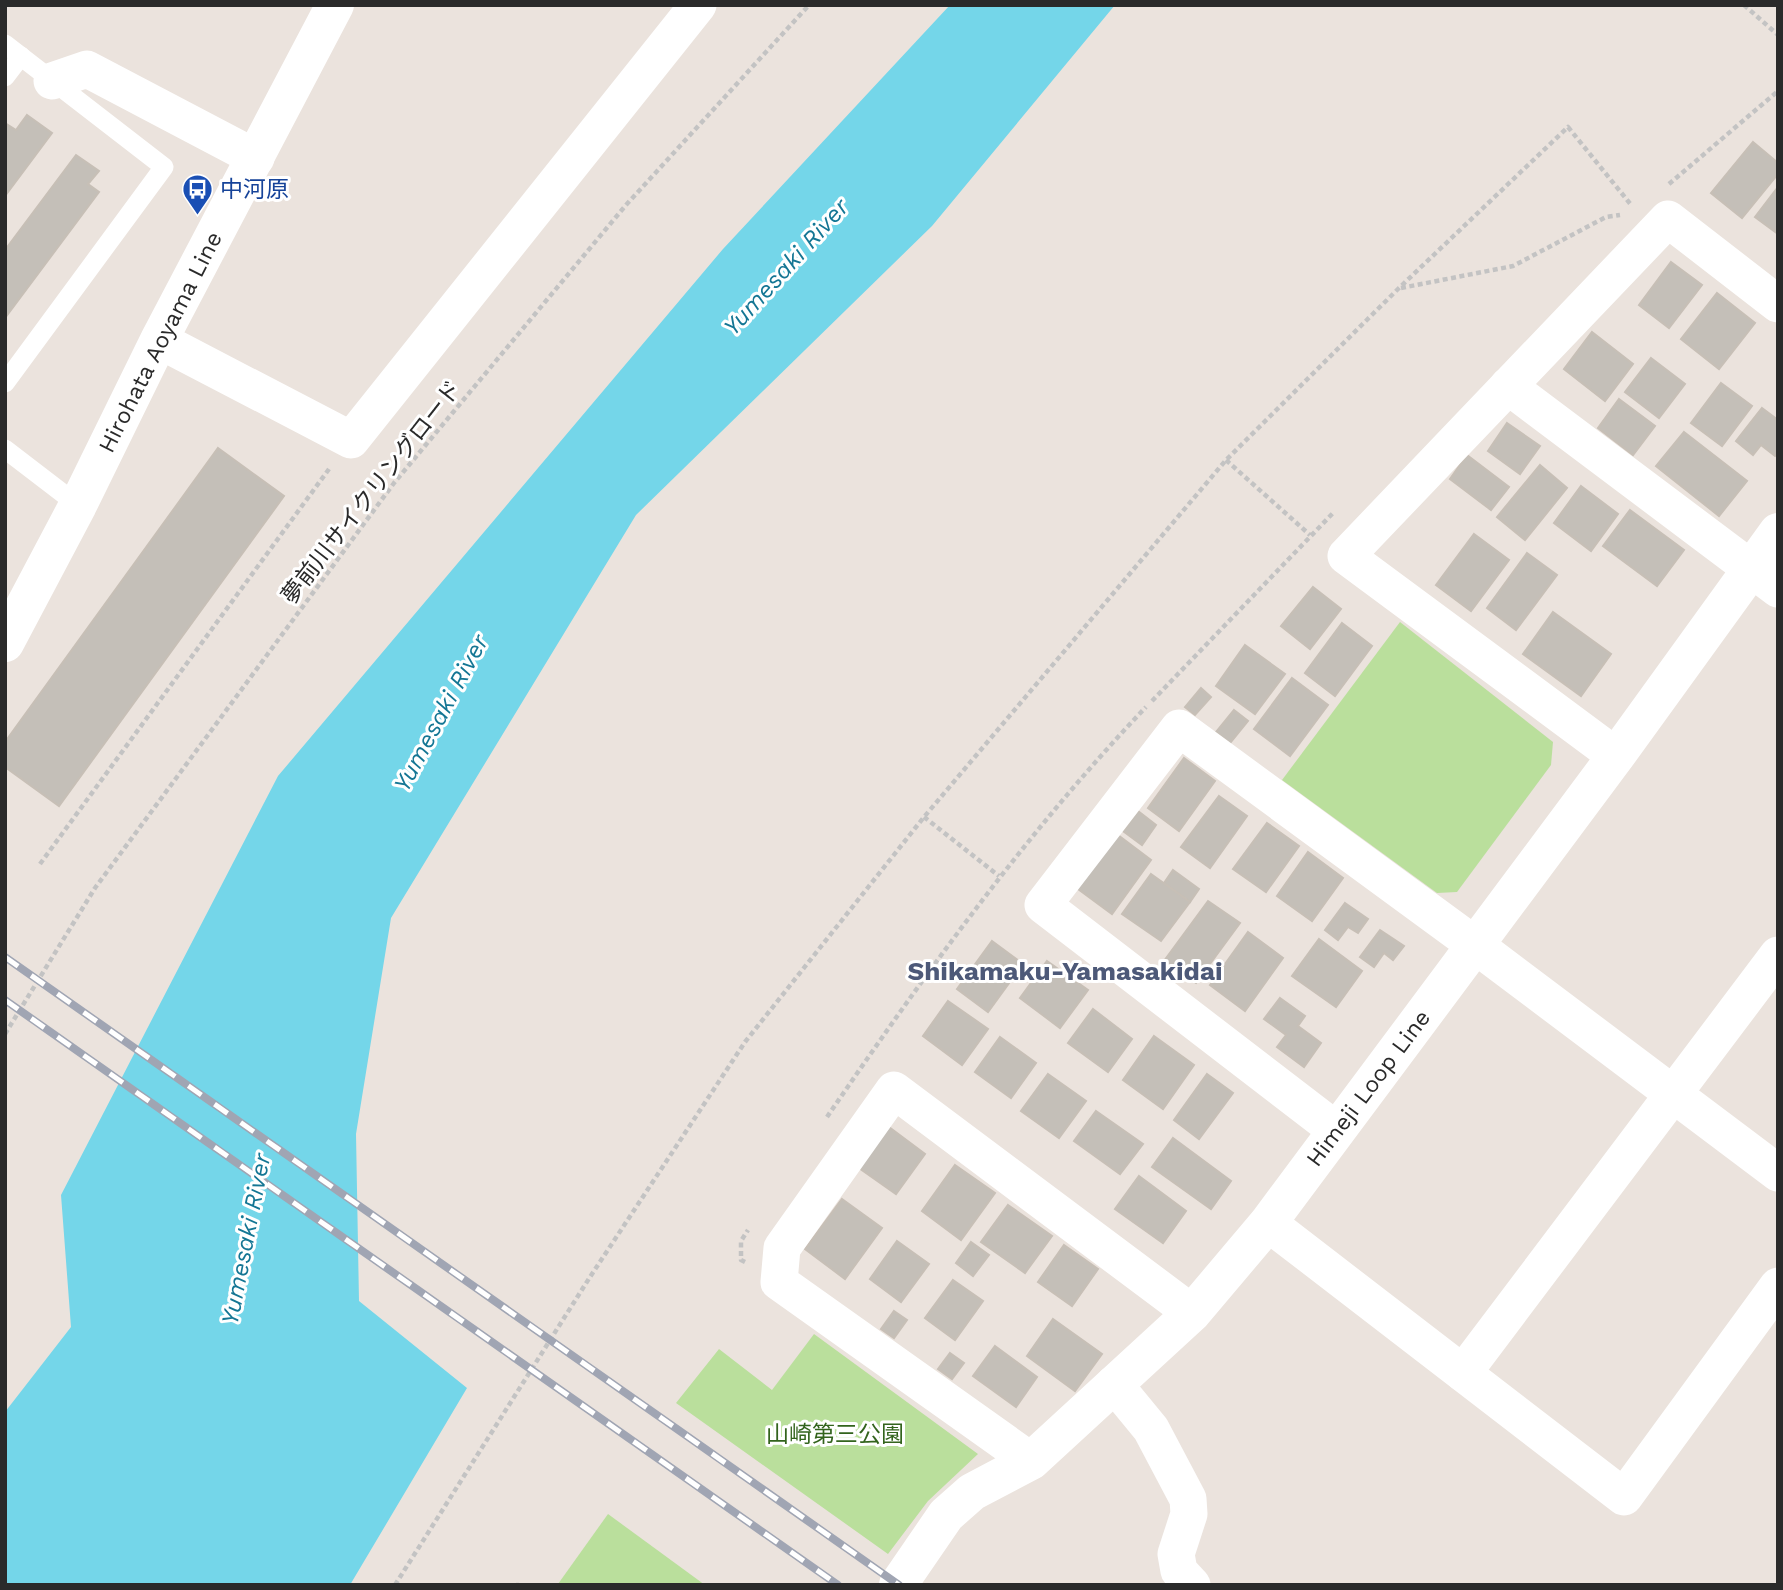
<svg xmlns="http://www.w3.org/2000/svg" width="1783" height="1590" font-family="'Work Sans','Noto Sans JP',sans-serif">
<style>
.green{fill:#badf9c}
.water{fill:#74d6e9}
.building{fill:#c4bfb8;stroke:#c7bfb6;stroke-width:2}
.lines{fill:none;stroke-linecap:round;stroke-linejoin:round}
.path{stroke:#c3c3c3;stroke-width:4.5;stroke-dasharray:5 3.5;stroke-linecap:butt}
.service{stroke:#fff;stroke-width:19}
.minor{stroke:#fff;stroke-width:37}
.secondary{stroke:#fff;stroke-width:38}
.rail-casing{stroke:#a0a5b3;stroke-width:8}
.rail{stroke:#fff;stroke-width:5;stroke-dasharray:16;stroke-linecap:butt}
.labels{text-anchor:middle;stroke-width:6;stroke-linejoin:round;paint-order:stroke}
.transit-label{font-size:23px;fill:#164399;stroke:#fff;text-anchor:start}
.street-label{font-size:23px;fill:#2a2a2a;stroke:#fff}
.park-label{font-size:23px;fill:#33641d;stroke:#fff}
.water-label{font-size:24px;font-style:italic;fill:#147694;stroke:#fff}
.quarter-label{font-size:26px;font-weight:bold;fill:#4d5978;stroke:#fff}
</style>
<rect width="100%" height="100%" fill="#ebe3dd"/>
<!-- green -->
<g class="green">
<polygon points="1400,622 1553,742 1551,765 1457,892 1437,893 1282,780"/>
<polygon points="814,1334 978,1454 928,1501 888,1554 676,1403 719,1349 772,1390"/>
<polygon points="608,1514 705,1585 560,1585 558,1584"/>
</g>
<!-- water -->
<polygon class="water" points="950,5 1115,5 932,226 636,515 391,918 356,1134 359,1301 467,1388 350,1585 5,1585 5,1412 71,1327 61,1195 278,776 723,249"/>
<!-- building -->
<g class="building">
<polygon points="27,115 52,133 5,196 5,123 16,130"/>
<polygon points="1753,142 1778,163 1778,174 1742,218 1711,193"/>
<polygon points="76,155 99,171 88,184 99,192 5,318 5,250"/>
<polygon points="1778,187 1778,234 1755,217"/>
<polygon points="1671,262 1702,285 1669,328 1639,305"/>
<polygon points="1717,293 1755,323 1719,369 1681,339"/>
<polygon points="1592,332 1633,364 1605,401 1564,369"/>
<polygon points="1651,358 1685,384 1659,418 1625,392"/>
<polygon points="1721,383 1752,406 1722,446 1691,423"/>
<polygon points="1619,399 1655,426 1633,455 1598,428"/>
<polygon points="1762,408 1778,420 1778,453 1775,456 1761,445 1753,455 1736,441"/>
<polygon points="1507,423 1540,446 1520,474 1488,451"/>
<polygon points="1684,432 1747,481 1719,516 1656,466"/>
<polygon points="218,448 284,496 59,806 5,767 5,742"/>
<polygon points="1467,455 1509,487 1491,510 1450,479"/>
<polygon points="1540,465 1567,488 1525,540 1497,517"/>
<polygon points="1581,486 1618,514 1591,551 1554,523"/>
<polygon points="1630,510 1684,550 1657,586 1603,546"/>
<polygon points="1474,534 1509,560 1471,611 1436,585"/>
<polygon points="1527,553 1557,575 1516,630 1487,608"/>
<polygon points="1313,587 1341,609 1310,649 1281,626"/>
<polygon points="1553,612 1611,654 1581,696 1523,654"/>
<polygon points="1342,623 1372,646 1335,696 1305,673"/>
<polygon points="1245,645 1285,674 1255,714 1216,686"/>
<polygon points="1292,678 1328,705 1290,756 1254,729"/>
<polygon points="1201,688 1211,697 1195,715 1185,707"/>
<polygon points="1234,710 1248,721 1230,743 1216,732"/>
<polygon points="1184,758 1215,781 1179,831 1148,808"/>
<polygon points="1219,796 1247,816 1210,868 1181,847"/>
<polygon points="1138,811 1156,825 1142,845 1123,831"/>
<polygon points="1267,823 1299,846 1266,892 1233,869"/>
<polygon points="1114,832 1151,860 1112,914 1074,886"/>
<polygon points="1308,852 1343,878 1312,921 1277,896"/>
<polygon points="1173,870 1199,889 1190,902 1164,883"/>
<polygon points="1151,874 1190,902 1161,941 1122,914"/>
<polygon points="1208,901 1240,923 1196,983 1164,961"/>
<polygon points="1345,903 1368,919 1358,933 1348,927 1338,940 1325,930"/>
<polygon points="1380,930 1404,946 1393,960 1384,953 1374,967 1360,957"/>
<polygon points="1248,932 1283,958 1245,1011 1210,985"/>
<polygon points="1319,939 1362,971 1336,1007 1292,976"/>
<polygon points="992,941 1023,964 988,1012 957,989"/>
<polygon points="1047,961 1088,990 1060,1028 1020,998"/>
<polygon points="1280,998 1305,1016 1298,1026 1321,1043 1304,1067 1277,1047 1286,1035 1264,1019"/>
<polygon points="948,1001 988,1029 962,1065 923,1036"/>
<polygon points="1093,1009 1132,1039 1108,1072 1068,1043"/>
<polygon points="1154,1036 1194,1065 1163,1109 1123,1080"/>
<polygon points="1000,1037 1036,1063 1011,1098 975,1072"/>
<polygon points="1048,1074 1086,1101 1059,1138 1021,1111"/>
<polygon points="1207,1074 1233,1093 1199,1139 1174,1120"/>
<polygon points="1096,1111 1143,1144 1120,1174 1074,1141"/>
<polygon points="889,1127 925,1154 896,1194 859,1168"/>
<polygon points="1173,1138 1231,1181 1211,1209 1152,1167"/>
<polygon points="955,1165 995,1193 961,1240 922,1211"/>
<polygon points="1139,1176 1186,1211 1163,1243 1115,1209"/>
<polygon points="842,1199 882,1228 845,1279 805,1249"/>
<polygon points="1008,1205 1052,1236 1025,1273 981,1242"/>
<polygon points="897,1241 929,1264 901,1302 870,1279"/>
<polygon points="971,1242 989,1255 973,1276 956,1263"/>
<polygon points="1064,1245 1098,1269 1072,1306 1038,1282"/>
<polygon points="953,1280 983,1301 955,1340 925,1318"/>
<polygon points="894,1311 907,1320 894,1338 881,1329"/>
<polygon points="1053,1319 1102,1354 1075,1391 1027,1356"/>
<polygon points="995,1346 1037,1377 1016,1407 973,1376"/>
<polygon points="950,1353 964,1363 952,1379 938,1369"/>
</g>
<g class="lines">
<!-- path -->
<g class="path">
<polyline points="1744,5 1778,35"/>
<polyline points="1669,184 1778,91"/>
<polyline points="1401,288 1513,266 1606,217 1620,215"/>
<polyline points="1226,460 1310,535"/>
<polyline points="1152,701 1333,513"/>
<polyline points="924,817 999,876"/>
<polyline points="40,864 329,469"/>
<polyline points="5,1034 95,888 394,483 626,205 809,5"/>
<path d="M827,1117C925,974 1026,833 1146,707"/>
<polyline points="745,1262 741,1260 741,1241 748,1230"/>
<polyline points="395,1585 590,1277 745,1042 924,817 1226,460 1399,288 1568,127 1632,206"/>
<polyline points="516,1585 519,1585"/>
</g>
<!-- service -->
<g class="service">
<polyline points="5,44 164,167 5,383"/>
<polyline points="5,77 21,56"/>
<polyline points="5,449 78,505"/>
</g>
<!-- minor -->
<g class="minor">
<polyline points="52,81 87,69 256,158"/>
<polyline points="159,340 351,440 698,5"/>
<polyline points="1508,386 1778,589"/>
<polyline points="1616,756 1346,556 1668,219 1778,304"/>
<polyline points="1336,1130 1043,905 1179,728 1475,945 1778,1173"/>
<polyline points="1268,1223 1624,1497 1778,1286"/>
<polyline points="1463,1373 1778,955"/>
<polyline points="1114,1384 1151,1429 1188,1499 1189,1514 1176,1554 1179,1571 1192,1585"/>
<polyline points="1031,1461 779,1282 782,1248 894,1090 1192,1313"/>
</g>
<!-- secondary -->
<g class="secondary">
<polyline points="5,643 78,505 159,340 335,5"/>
<polyline points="898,1585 946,1515 972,1492 1031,1461 1192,1313 1268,1223 1616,756 1778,532"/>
</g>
<defs>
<g id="rail">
<polyline points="5,957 899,1585"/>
<polyline points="5,1000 838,1585"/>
</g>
</defs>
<!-- rail casing -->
<use href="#rail" class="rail-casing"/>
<!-- rail -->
<use href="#rail" class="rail"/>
</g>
<!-- icons -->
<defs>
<symbol id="bus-pin" viewBox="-11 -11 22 30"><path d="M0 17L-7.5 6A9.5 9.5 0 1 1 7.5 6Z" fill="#1a4fb4" stroke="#fff"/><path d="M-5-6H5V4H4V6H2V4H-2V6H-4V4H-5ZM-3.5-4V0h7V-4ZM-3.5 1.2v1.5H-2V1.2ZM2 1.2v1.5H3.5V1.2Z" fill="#fff"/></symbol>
</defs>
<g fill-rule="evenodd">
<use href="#bus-pin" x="180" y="172" width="35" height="47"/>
</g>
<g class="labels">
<!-- transit labels -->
<g class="transit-label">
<text x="220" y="197">中河原</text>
</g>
<!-- street labels -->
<g class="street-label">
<text transform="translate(160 342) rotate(-63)" y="8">Hirohata Aoyama Line</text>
<text transform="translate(371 492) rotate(-52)" y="8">夢前川サイクリングロード</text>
<text transform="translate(1368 1088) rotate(-53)" y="8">Himeji Loop Line</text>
</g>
<!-- park labels -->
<g class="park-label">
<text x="835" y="1442">山崎第三公園</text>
</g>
<!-- water labels -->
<g class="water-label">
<text transform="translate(786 267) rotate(-48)" y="8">Yumesaki River</text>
<text transform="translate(441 713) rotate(-62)" y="8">Yumesaki River</text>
<text transform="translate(246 1239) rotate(-79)" y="8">Yumesaki River</text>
</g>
<!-- quarter labels -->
<g class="quarter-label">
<text x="1065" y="980">Shikamaku-Yamasakidai</text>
</g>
</g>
<!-- border -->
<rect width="1783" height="1590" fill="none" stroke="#2a2a2a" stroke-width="14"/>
</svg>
